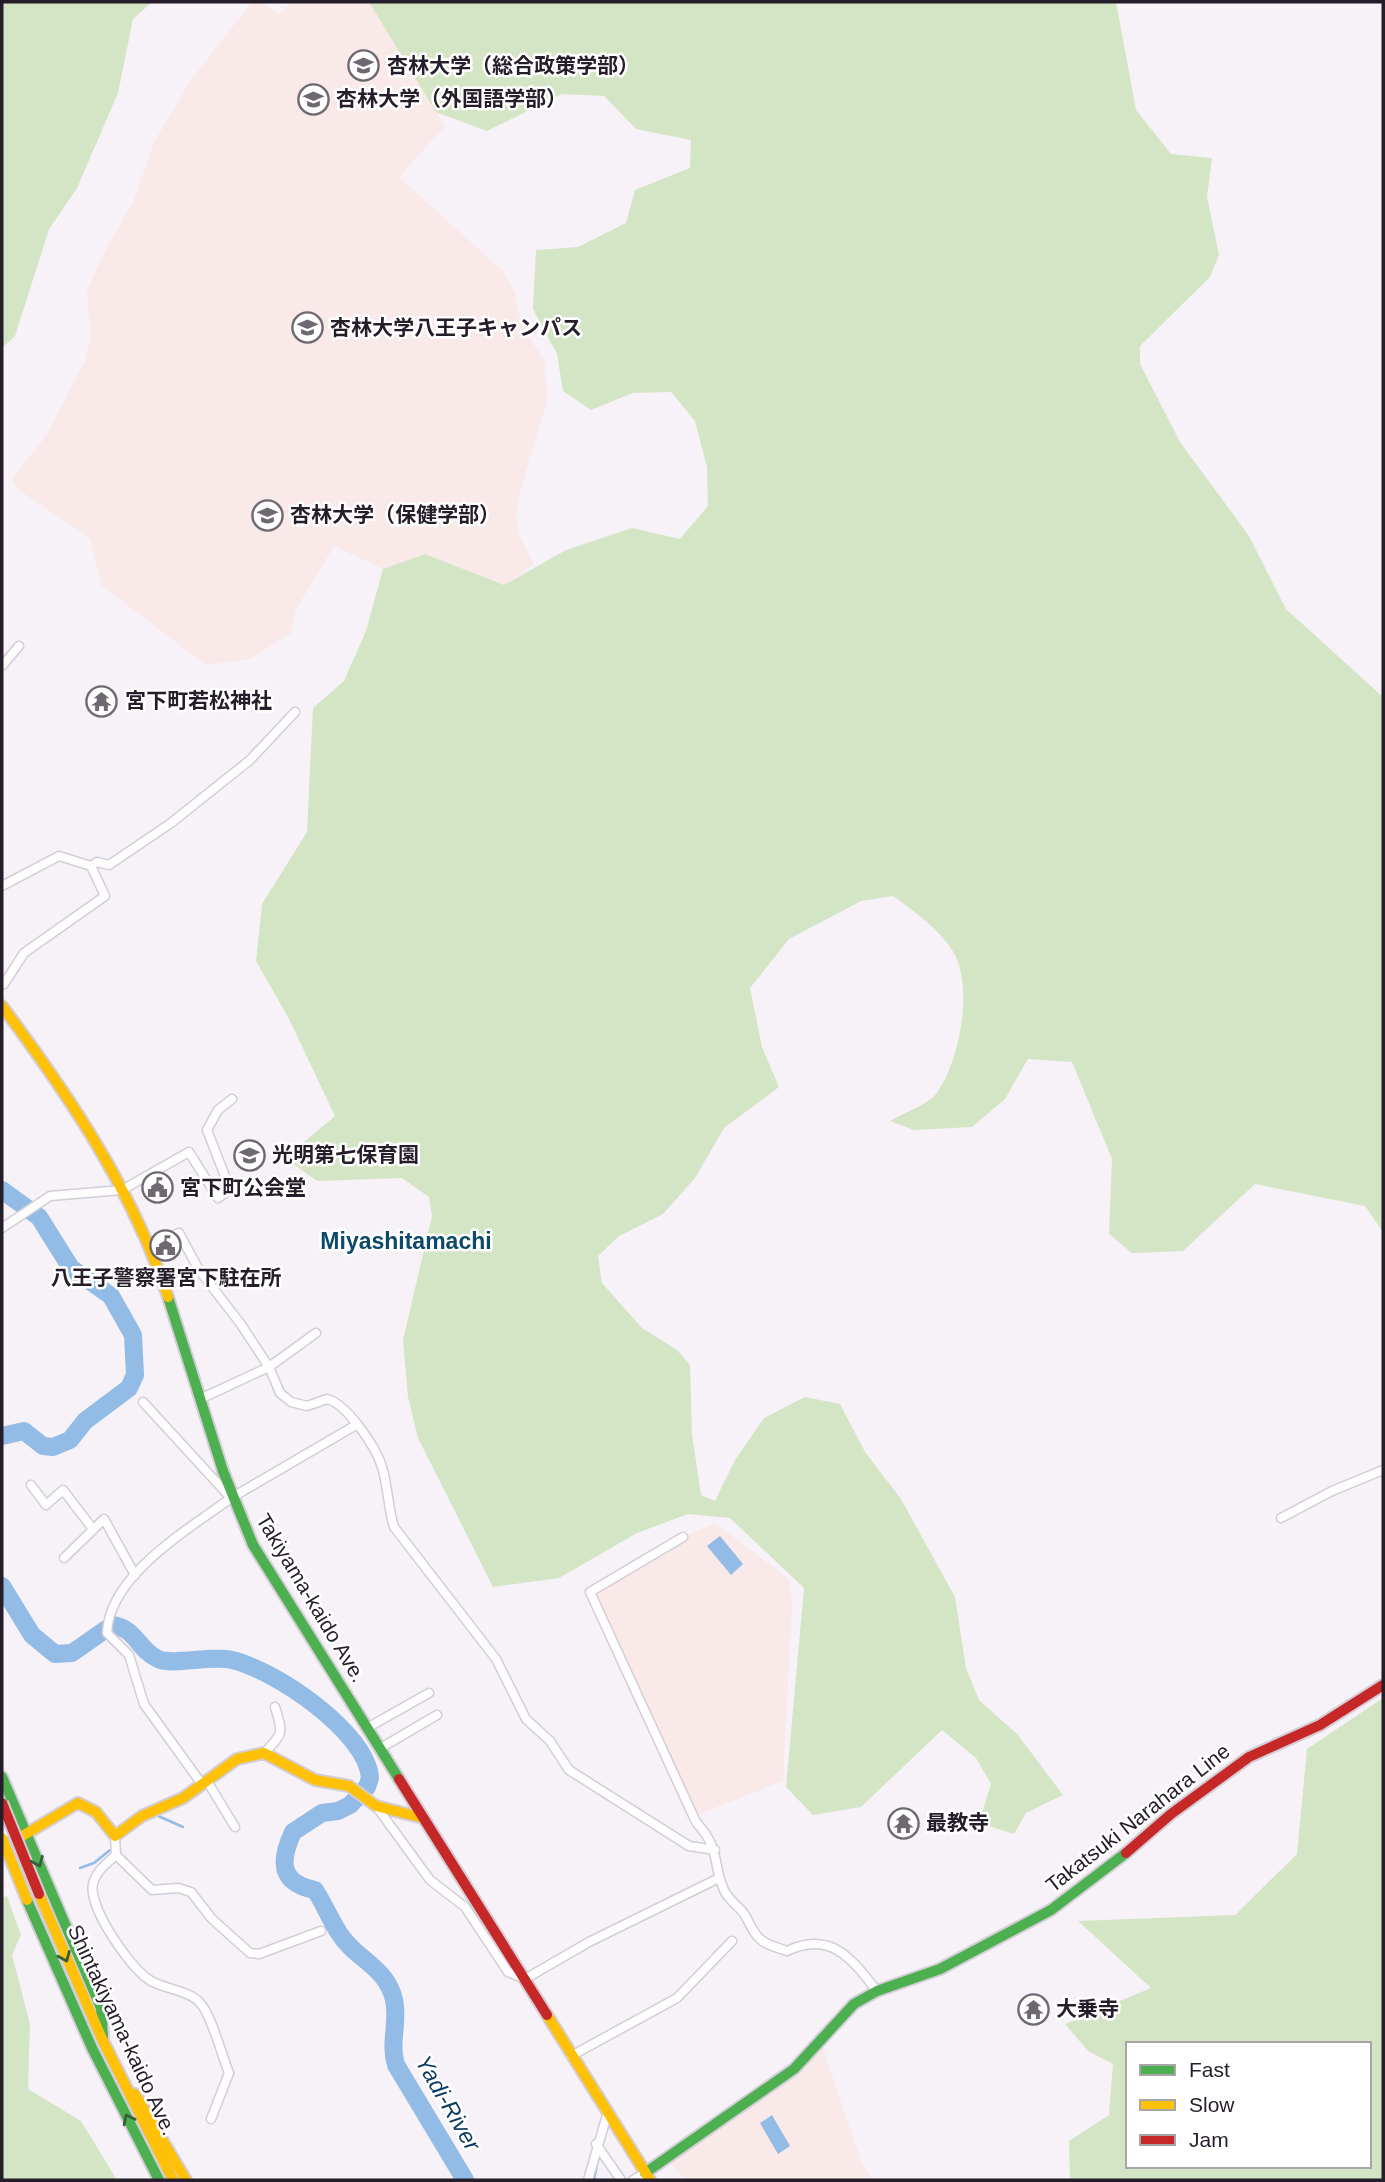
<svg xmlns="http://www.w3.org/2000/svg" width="1385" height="2182" font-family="Arial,'Noto Sans JP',sans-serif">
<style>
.education{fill:#f9e9e8}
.green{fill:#d4e5c5;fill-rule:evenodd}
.water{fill:#92bbe5}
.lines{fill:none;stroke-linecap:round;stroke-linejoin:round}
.stream{stroke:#92bbe5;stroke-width:2.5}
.river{stroke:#92bbe5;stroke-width:18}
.street-casing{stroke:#d3cdd6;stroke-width:11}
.fast-casing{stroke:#d3cdd6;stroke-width:14}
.slow-casing{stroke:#d3cdd6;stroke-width:14}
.jam-casing{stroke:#d3cdd6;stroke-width:14}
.street{stroke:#fefdfe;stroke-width:8}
.fast{stroke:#4caf50;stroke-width:10}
.slow{stroke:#ffc107;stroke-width:10}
.jam{stroke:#c62828;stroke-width:10}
.slow-bridge-casing{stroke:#d3cdd6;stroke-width:14;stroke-linecap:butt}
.jam-bridge-casing{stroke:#d3cdd6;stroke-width:14;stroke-linecap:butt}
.slow-bridge{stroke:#ffc107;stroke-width:10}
.jam-bridge{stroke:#c62828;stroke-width:10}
.oneway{stroke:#375f3b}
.labels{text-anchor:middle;stroke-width:5;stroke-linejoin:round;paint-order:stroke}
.poi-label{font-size:21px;font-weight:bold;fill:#251d29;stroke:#fff;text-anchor:start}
.street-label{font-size:21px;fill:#251d29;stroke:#fff}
.neighbourhood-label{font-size:23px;font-weight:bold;fill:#0d496a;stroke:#fff}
.water-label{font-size:23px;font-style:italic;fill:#0b395f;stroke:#fff}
</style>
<rect width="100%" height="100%" fill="#f6f2f8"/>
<!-- education -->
<g class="education">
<polygon points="252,2 261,2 278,14 293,2 371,2 445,126 399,177 503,271 516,295 517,310 530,339 545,361 547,401 519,496 516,517 519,534 534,564 504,585 425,554 383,569 334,546 295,611 291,633 250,659 206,665 101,585 90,538 19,490 12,479 46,436 85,361 91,338 87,291 104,253 133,202 154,142 191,80"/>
<polygon points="715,1523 789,1579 792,1602 783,1781 694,1816 590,1592 683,1537"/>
<polygon points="823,2048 861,2161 872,2180 684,2180 669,2160 797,2073"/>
</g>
<!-- green -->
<g class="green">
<polygon points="2,2 152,2 133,19 118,93 77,188 49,229 15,336 2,348"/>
<path d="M369,2H1116L1136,110L1171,154L1212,158L1207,197L1219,255L1210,277L1140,346V364L1180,442L1249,536L1286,609L1383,697V1232L1365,1206L1255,1184L1183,1251L1132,1253L1109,1234L1112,1159L1072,1062L1028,1059L1005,1099L972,1127L914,1130L890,1121C903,1113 927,1105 936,1094C959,1064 973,989 955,955C942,931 915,912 893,896L861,901L789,939L750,988L762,1047L779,1087L724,1128L695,1178L663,1214L619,1236L598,1256L602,1283L642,1328L677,1350L690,1365L692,1434L701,1495L715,1501L735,1460L764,1418L805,1397L840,1404L865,1452L901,1499L955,1597L966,1668L979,1700L1018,1735L1063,1795L1026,1813L1014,1834L979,1823L991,1784L976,1758L942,1730L861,1807L813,1815L786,1787L804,1588L730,1518L688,1514L637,1533L559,1578L493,1587L418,1438L408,1397L403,1340L432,1216L429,1197L402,1178L317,1181L285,1158L335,1116L288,1017L256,961L262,904L307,832L313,708L344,681L366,631L383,569L425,554L504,585L566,550L632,528L680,539L708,506L707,467L695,421L671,392L633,393L591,410L563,391L557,354L533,309L536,250L578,247L626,223L635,190L690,168L691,140L636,129L604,96L562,94L487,131L436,112Z"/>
<path d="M1383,1698V2180H1070L1069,2141L1109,2115L1113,2064L1088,2051L1065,2024L1151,1988L1078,1921L1235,1915L1297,1854L1307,1749ZM1128,2044H1369V2166H1128Z"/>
<polygon points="7,1896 21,1935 12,1955 30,2024 28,2089 81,2121 117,2180 2,2180 2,1898"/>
</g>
<!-- water -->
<g class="water">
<polygon points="720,1536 743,1564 731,1575 707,1546"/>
<polygon points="772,2115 790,2146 778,2154 760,2123"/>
</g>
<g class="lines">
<!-- stream -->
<g class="stream">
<polyline points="156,1815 183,1827"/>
<polyline points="80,1868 94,1863 110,1850"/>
<polyline points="594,2180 598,2159"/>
</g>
<!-- river -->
<g class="river">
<polyline points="2,1190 39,1217 71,1268 111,1296 133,1335 135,1375 129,1388 85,1421 70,1440 53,1447 43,1446 24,1431 2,1436"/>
<path d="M2,1586L32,1635L55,1654L72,1653L112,1625C136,1628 138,1650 158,1659C173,1666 210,1655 232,1660C275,1670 367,1732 370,1778L367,1787L350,1805L338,1811L322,1813L293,1832C279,1862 280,1883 315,1890C324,1904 330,1919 339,1933C355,1959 387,1967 394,2000C399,2022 389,2043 396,2065L465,2180"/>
</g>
<defs>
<g id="street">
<polyline points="2,666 19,646"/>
<polyline points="2,886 59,856 91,866"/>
<polyline points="4,984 24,953 105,896 91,866 97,862 109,865 171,823 250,760 295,712"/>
<polyline points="2,1228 50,1196 122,1190 189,1152 218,1198 230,1189 207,1130 218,1110 232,1099"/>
<path d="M149,1245L179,1233L199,1270L240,1323L269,1367L280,1393L291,1402L307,1406L327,1399C347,1404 376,1447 382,1467C388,1486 388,1508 394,1527L496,1659L526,1719L550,1741L569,1770L689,1846L715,1850"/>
<polyline points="200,1399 269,1367 316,1333"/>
<path d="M143,1402L231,1498C189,1529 109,1575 107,1633L129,1655L144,1704L201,1783"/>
<polyline points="31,1485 46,1505 63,1490 93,1529"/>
<polyline points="231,1498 356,1425"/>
<polyline points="1281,1518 1332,1491 1383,1470"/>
<path d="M683,1537L590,1592L696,1822C722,1851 711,1860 724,1890C729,1901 739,1906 745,1915C758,1941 759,1942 787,1951C831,1930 852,1959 877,1991"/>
<polyline points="64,1558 104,1519 135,1575"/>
<polyline points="367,1728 429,1693"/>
<polyline points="379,1749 437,1715"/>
<path d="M264,1753C284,1733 283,1733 275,1707"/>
<polyline points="207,1781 235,1827"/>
<polyline points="376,1806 430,1880 465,1907 508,1972 525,1979 589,1942 719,1878"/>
<path d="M115,1836L116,1855C107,1863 95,1872 93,1884C88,1907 129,1966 148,1979C163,1990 189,1989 201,2004C212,2017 222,2056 229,2073L211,2119"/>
<polyline points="116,1855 152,1890 178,1888 191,1892 212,1919 250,1953 259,1954 321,1931"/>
<polyline points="571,2056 677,1998 732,1941"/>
<polyline points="596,2144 621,2180"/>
<polyline points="588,2180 607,2115"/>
<polyline points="633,2180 645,2173"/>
</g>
<g id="fast">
<polyline points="168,1297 223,1471 253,1545 399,1779"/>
<polyline points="2,1777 101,2008 103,2037"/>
<polyline points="27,1900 92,2048 159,2180"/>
<polyline points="645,2173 794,2069 854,2004 877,1991 940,1969 1051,1910 1126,1853"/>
</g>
<g id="slow">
<path d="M2,1006C70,1097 132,1189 168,1297"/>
<polyline points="2,1848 78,1803 96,1812 115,1836 142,1816 183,1798 237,1759 264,1753 315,1780 349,1786 376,1806 423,1818"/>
<polyline points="39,1894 103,2041 173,2180"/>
<polyline points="547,2015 650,2180"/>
<polyline points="135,2094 186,2180"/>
</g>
<g id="jam">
<polyline points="399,1779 547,2015"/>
<polyline points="1126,1853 1171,1814 1249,1757 1320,1725 1383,1685"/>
</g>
</defs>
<!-- street casing -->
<use href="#street" class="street-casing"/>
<!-- fast casing -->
<use href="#fast" class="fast-casing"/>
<!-- slow casing -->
<use href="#slow" class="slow-casing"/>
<!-- jam casing -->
<use href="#jam" class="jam-casing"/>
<!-- street -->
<use href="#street" class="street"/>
<!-- fast -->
<use href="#fast" class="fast"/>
<!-- slow -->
<use href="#slow" class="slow"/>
<!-- jam -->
<use href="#jam" class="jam"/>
<defs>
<polyline id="slow-bridge" points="2,1838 27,1900"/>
<polyline id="jam-bridge" points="2,1803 39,1894"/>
</defs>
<!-- slow-bridge casing -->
<use href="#slow-bridge" class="slow-bridge-casing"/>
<!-- jam-bridge casing -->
<use href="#jam-bridge" class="jam-bridge-casing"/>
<!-- slow-bridge -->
<use href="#slow-bridge" class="slow-bridge"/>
<!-- jam-bridge -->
<use href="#jam-bridge" class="jam-bridge"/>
</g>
<!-- one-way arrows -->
<defs><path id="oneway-chevron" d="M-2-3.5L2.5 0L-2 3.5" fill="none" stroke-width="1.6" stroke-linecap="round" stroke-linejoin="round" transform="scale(1.75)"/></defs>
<g class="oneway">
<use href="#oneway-chevron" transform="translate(38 1862) rotate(67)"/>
<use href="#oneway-chevron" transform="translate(65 1957) rotate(67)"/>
<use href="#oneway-chevron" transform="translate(128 2119) rotate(-117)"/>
</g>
<!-- icons -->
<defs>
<symbol id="university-ring" viewBox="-11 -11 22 22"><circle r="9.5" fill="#fff" stroke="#6e6871" stroke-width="1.5"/><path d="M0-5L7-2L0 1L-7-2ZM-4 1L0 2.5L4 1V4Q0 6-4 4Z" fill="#6e6871"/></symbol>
<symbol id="temple-ring" viewBox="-11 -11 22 22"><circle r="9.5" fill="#fff" stroke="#6e6871" stroke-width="1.5"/><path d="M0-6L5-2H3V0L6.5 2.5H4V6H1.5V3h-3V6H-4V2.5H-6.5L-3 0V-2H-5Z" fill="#6e6871"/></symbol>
<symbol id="school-ring" viewBox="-11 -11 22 22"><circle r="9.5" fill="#fff" stroke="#6e6871" stroke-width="1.5"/><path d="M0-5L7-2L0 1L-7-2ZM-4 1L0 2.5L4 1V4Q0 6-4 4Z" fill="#6e6871"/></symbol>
<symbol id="civic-ring" viewBox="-11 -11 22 22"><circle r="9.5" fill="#fff" stroke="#6e6871" stroke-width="1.5"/><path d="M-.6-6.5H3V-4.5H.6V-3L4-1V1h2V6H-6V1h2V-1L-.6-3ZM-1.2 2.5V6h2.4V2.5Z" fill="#6e6871"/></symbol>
</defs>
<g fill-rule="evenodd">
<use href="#university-ring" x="346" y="48" width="35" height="35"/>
<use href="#university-ring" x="296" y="82" width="35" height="35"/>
<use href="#university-ring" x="290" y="310" width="35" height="35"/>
<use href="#university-ring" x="250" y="498" width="35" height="35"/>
<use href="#temple-ring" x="84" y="684" width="35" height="35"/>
<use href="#school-ring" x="232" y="1138" width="35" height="35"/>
<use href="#civic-ring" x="140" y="1170" width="35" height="35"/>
<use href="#civic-ring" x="148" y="1228" width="35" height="35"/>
<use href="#temple-ring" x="886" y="1806" width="35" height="35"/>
<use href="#temple-ring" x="1016" y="1992" width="35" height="35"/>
</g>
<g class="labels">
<!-- poi labels -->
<g class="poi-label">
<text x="387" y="73">杏林大学（総合政策学部）</text>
<text x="336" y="106">杏林大学（外国語学部）</text>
<text x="330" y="335">杏林大学八王子キャンパス</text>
<text x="290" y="522">杏林大学（保健学部）</text>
<text x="125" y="708">宮下町若松神社</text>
<text x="272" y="1162">光明第七保育園</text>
<text x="180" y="1195">宮下町公会堂</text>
<text x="166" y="1285" text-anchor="middle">八王子警察署宮下駐在所</text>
<text x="926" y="1830">最教寺</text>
<text x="1056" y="2016">大乗寺</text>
</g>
<!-- street labels -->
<g class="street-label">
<text transform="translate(311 1598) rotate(59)" y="7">Takiyama-kaido Ave.</text>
<text transform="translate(1138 1818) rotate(-38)" y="7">Takatsuki Narahara Line</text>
<text transform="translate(122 2030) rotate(65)" y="7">Shintakiyama-kaido Ave.</text>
</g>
<!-- neighbourhood labels -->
<g class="neighbourhood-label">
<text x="406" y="1249">Miyashitamachi</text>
</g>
<!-- water labels -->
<g class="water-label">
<text transform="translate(448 2103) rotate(60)" y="8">Yadi-River</text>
</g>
</g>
<!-- border -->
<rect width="1385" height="2182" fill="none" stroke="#251d29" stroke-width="7"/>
<!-- legend -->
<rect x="1126" y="2042" width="245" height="126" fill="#ffffff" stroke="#a8a5a9" stroke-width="2"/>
<rect x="1140" y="2065" width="35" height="10" fill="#4caf50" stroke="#a8a5a9" stroke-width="2"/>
<text x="1189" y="2077" font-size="21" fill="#251d29">Fast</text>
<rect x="1140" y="2100" width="35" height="10" fill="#ffc107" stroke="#a8a5a9" stroke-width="2"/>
<text x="1189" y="2112" font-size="21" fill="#251d29">Slow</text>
<rect x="1140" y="2135" width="35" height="10" fill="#c62828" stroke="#a8a5a9" stroke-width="2"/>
<text x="1189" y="2147" font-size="21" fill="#251d29">Jam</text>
</svg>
